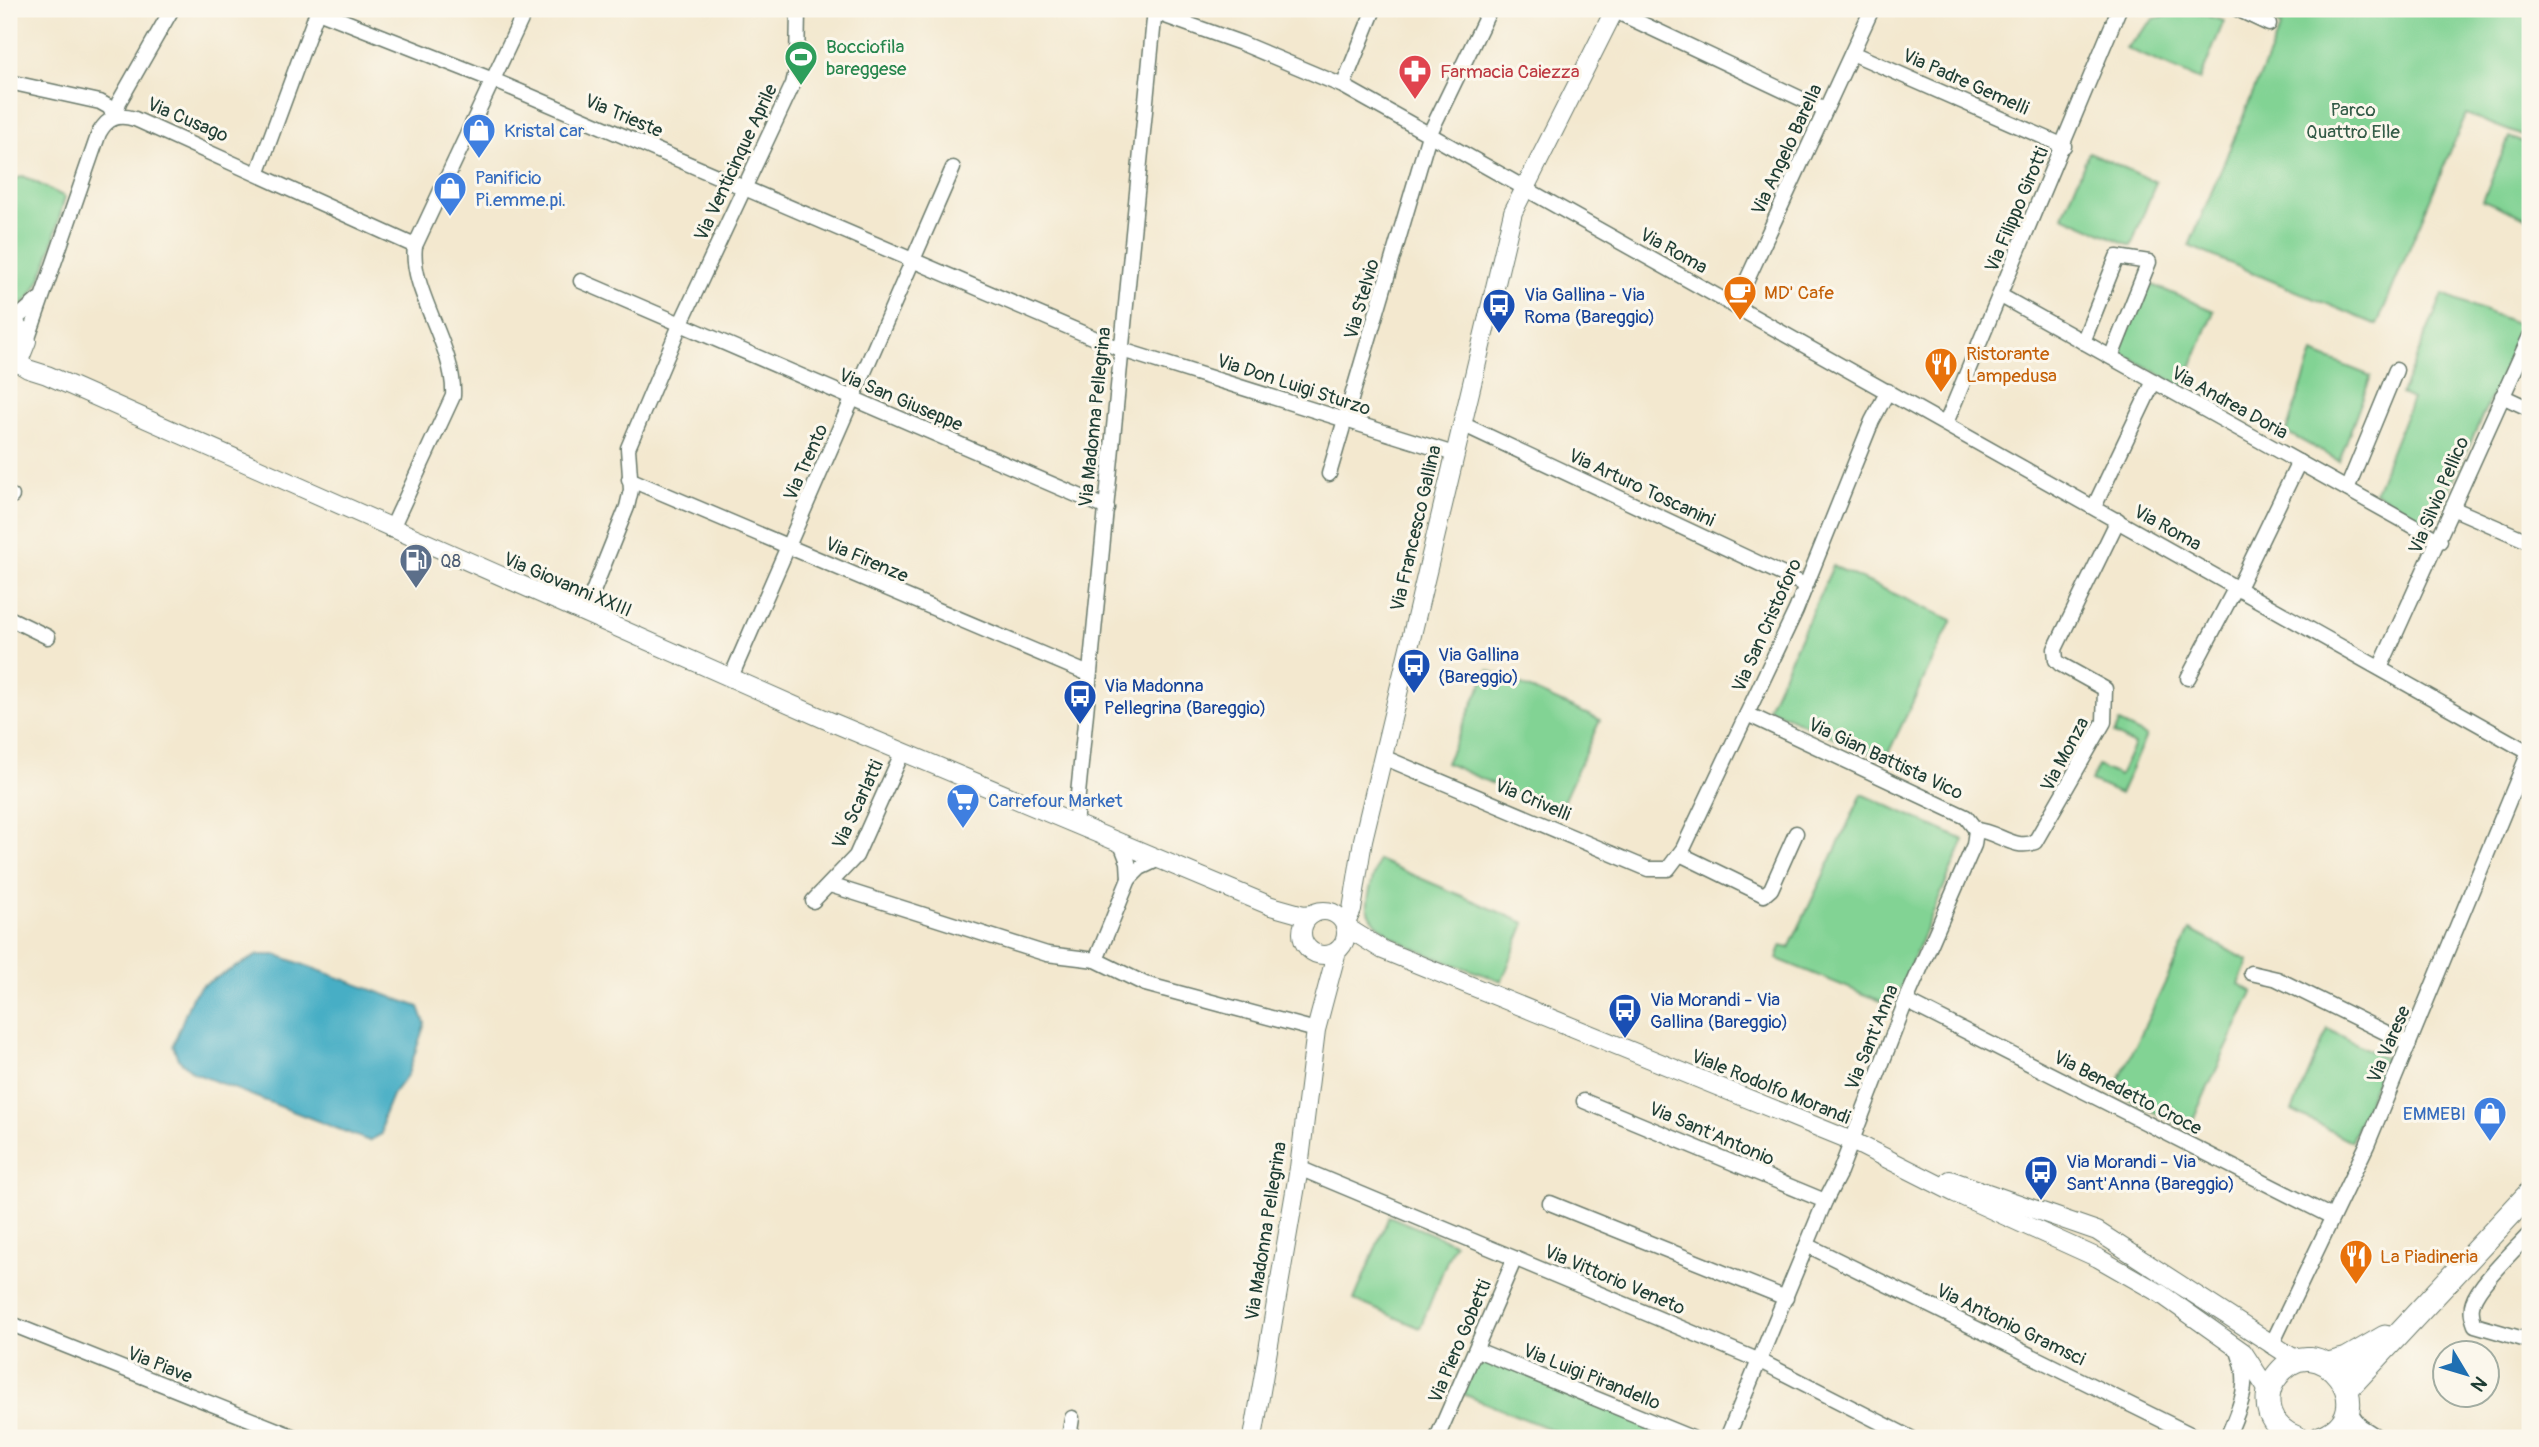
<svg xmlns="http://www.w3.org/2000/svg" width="2539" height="1447" font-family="Pangolin,sans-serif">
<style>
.green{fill:#82d394;stroke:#508864;stroke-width:2}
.water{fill:#46aec5;stroke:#32767c;stroke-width:2}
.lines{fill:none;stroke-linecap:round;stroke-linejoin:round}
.minor-casing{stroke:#69796a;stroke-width:17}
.tertiary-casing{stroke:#69796a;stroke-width:20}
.primary-casing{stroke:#69796a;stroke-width:25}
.minor{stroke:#fff;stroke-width:14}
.tertiary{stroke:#fff;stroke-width:18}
.primary{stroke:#fff;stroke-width:23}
.labels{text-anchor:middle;stroke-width:6;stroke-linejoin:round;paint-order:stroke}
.leisure-label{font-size:19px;fill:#27864d;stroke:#fbf7ec;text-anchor:start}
.health-label{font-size:19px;fill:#be3a42;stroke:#fbf7ec;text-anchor:start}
.street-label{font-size:19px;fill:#1f3d34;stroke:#fbf7ec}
.park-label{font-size:19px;fill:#335b47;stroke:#fbf7ec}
.shop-label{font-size:19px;fill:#366cbe;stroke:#fbf7ec;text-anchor:start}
.food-label{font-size:19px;fill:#c56008;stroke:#fbf7ec;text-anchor:start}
.transit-label{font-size:19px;fill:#164399;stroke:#fbf7ec;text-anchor:start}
.service-label{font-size:19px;fill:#4e5e75;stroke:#fbf7ec;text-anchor:start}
</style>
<rect width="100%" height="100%" fill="#fbf7ec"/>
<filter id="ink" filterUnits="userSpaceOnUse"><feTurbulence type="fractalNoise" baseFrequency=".0143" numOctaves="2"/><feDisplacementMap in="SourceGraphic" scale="14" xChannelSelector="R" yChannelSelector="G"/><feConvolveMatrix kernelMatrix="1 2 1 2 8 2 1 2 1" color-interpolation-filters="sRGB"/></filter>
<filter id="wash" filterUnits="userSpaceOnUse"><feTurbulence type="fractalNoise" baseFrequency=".00686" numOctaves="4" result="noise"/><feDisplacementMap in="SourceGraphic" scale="28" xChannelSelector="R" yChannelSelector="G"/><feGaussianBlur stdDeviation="1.57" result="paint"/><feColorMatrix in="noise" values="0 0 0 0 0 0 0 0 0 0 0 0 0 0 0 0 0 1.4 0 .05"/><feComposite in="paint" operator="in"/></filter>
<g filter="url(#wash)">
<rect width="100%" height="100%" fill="#f3e8cf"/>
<!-- green -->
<g class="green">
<polygon points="2250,9 2530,9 2530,139 2466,114 2377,325 2189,246 2281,26"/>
<polygon points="2188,10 2224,21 2200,80 2126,48 2154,19"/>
<polygon points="2509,137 2530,146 2530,220 2483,200"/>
<polygon points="2089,152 2156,182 2131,246 2063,216"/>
<path d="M23,176L65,197C53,236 47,294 9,315V182Z"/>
<polygon points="2146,282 2214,311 2183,387 2118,351"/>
<polygon points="2443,294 2523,326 2433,525 2375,492 2412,399 2401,394"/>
<polygon points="2313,353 2371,376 2339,461 2286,432"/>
<polygon points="1833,566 1952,620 1885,760 1768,708"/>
<polygon points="1488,670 1600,720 1558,813 1446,763"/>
<polygon points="2119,723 2146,736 2120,794 2091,781 2098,766 2119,776 2134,745 2114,734"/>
<polygon points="1862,794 1964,840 1893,1006 1777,959 1781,946 1789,948"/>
<path d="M1378,860L1525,923L1502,981C1470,969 1374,943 1368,908C1366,895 1375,874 1378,860Z"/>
<polygon points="2190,930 2249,961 2239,984 2253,992 2188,1130 2114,1091"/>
<polygon points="2328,1029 2386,1059 2351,1141 2292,1111"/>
<polygon points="1389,1216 1454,1243 1420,1328 1354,1300"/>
<polygon points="1480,1354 1680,1438 1572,1438 1463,1394"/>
</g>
<!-- water -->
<polygon class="water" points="258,955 277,955 419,1007 425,1023 408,1074 392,1095 383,1117 382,1134 369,1141 194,1073 178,1059 173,1045 192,997 201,986"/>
</g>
<g filter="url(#ink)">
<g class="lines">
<defs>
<g id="minor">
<polyline points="2237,9 2269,24"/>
<polyline points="318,11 493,80 1122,350 1454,454"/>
<polyline points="1615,11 1825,110"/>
<polyline points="1154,12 1241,43 1343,86 2530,753"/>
<polyline points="1852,53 2064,146"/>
<polyline points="9,82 100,102 109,107 115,117"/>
<polyline points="1343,86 1374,9"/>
<polyline points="115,117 119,102 172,9"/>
<polyline points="258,172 318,9"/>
<polyline points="581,281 1107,508"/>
<polyline points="2001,296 2440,541"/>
<polyline points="1735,306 1872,9"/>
<polyline points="9,325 38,300"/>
<path d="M27,341L99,133C108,117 118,114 135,119L415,246"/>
<polyline points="2083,342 2117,257 2149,262 2111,357"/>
<polyline points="2502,396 2530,409"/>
<polyline points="1946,423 2119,9"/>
<polyline points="1462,424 1805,585"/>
<polyline points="1329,474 1429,135 1490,9"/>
<polyline points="629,479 1089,674"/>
<polyline points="2347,489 2396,370"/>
<polyline points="9,495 12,496"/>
<polyline points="2094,507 2154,381"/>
<polyline points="2452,508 2530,542"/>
<path d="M391,530L453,396C456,348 409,290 415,246L526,9"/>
<polyline points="2238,588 2299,462"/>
<polyline points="584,614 627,507 631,490 628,448 680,325 793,84 797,67 798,9"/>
<polyline points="9,618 48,637"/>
<polyline points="2380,668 2530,336"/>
<polyline points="731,677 953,168"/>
<polyline points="2188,678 2236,587"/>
<polyline points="1747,714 1966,817 1976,830"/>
<polyline points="1383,757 1648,869 1668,869 1683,849 1796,610 1872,421 1888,391"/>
<polyline points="1075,825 1155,9"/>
<path d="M1976,830C1997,831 2014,851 2035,842L2104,722L2105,689L2060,664L2056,660L2055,649L2118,520"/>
<polyline points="1121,844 1128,862 1129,879 1140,868 1157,860"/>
<polyline points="1680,854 1764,895 1771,889 1796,833"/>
<polyline points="830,885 1047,954 1096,960 1145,984 1316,1030"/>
<polyline points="813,901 856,856 903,751"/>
<polyline points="1096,960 1129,879"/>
<polyline points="2251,973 2277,979 2409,1044"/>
<polyline points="1906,1001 2332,1217"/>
<polyline points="1584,1101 1825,1201"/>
<polyline points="1299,1168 1760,1361 1911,1438"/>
<polyline points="1550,1203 1786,1298"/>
<path d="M2530,1233C2516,1249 2479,1283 2473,1302C2470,1310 2472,1317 2475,1325L2530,1341"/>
<polyline points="1807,1245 2198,1438"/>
<polyline points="9,1323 297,1438"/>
<polyline points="2271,1346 2367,1145 2529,752"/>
<polyline points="1477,1350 1692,1438"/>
<polyline points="2348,1409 2360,1426 2379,1438"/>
<polyline points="2326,1436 2350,1438"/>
<polyline points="1069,1438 1072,1418"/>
<polyline points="1437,1438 1512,1265 1512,1258"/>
<polyline points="1727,1438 1825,1201 1839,1174 1906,1001 1974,845 1976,830"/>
<path d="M2227,1438C2239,1408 2252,1386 2239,1354"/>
</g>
<g id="tertiary">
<polyline points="9,325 19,328 27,341 21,356 9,360"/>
<polyline points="13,360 28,369 47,375 822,718 1271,906 1303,915 1313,914"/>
<circle cx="1324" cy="933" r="22"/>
<polyline points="1345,925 1352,910 1363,840 1513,212 1615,9"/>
<polyline points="1346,927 1383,950 1852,1141 1955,1193 2098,1258 2161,1294 2243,1352 2269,1392"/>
<polyline points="1950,1180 2097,1231 2298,1361"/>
<polyline points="1253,1438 1299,1168 1316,1030 1337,951"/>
</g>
<g id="primary">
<polyline points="2328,1364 2347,1359 2385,1337"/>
<polyline points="2347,1389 2530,1193"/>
<path d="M2297,1438C2285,1434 2275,1426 2270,1413C2266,1401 2268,1387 2276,1377C2317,1319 2389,1413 2320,1438"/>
</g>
</defs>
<!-- minor casing -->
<use href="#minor" class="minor-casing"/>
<!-- tertiary casing -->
<use href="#tertiary" class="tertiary-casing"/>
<!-- primary casing -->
<use href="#primary" class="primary-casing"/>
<!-- minor -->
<use href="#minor" class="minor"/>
<!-- tertiary -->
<use href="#tertiary" class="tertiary"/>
<!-- primary -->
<use href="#primary" class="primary"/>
</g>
</g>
<!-- icons -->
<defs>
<symbol id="stadium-pin" viewBox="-11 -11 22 30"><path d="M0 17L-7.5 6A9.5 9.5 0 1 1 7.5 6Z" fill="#2e9e5b" stroke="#fbf7ec"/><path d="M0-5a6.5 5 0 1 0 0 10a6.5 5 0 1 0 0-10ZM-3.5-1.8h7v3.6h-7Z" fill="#fff"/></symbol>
<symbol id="pharmacy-pin" viewBox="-11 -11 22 30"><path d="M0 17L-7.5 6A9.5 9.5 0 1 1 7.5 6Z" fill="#e0444e" stroke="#fbf7ec"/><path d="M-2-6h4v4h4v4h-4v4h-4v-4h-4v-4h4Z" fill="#fff"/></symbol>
<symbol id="shop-pin" viewBox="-11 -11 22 30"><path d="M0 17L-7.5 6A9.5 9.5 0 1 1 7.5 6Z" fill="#3f7fe0" stroke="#fbf7ec"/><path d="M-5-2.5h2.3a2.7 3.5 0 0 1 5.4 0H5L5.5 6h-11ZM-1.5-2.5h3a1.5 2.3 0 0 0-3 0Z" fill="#fff"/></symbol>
<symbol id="cafe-pin" viewBox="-11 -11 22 30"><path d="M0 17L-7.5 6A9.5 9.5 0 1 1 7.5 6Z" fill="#e8710a" stroke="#fbf7ec"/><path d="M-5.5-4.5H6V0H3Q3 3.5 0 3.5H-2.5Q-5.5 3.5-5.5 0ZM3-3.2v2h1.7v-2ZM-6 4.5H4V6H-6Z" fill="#fff"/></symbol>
<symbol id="bus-pin" viewBox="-11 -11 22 30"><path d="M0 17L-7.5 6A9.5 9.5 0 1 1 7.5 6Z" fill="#1a4fb4" stroke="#fbf7ec"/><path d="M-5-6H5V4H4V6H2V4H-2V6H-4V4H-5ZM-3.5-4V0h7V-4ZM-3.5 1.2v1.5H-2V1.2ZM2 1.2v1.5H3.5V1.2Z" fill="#fff"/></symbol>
<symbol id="restaurant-pin" viewBox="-11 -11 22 30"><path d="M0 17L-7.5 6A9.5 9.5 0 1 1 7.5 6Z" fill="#e8710a" stroke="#fbf7ec"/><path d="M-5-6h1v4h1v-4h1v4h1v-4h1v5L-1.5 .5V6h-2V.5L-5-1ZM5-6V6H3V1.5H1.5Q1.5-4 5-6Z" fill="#fff"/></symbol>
<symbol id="fuel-pin" viewBox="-11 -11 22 30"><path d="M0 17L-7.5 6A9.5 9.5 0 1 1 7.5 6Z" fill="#5c6f8a" stroke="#fbf7ec"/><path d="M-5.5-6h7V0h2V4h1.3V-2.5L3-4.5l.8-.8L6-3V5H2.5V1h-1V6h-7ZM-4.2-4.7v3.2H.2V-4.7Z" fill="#fff"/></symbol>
<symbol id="supermarket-pin" viewBox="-11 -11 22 30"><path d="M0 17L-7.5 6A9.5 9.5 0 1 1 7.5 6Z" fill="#3f7fe0" stroke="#fbf7ec"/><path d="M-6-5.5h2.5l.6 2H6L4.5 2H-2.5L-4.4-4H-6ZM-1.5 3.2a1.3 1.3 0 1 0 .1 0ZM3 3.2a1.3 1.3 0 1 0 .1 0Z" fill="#fff"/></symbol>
</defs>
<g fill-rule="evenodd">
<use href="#stadium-pin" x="782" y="38" width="38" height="52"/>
<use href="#pharmacy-pin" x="1396" y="52" width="38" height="52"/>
<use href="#shop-pin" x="460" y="111" width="38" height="52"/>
<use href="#shop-pin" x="431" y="169" width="38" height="52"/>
<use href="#cafe-pin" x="1721" y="273" width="38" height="52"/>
<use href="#bus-pin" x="1480" y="286" width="38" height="52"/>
<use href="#restaurant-pin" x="1922" y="345" width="38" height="52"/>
<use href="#fuel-pin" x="397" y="541" width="38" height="52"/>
<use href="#bus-pin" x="1395" y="646" width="38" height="52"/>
<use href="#bus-pin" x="1061" y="677" width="38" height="52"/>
<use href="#supermarket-pin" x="944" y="781" width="38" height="52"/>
<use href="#bus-pin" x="1606" y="991" width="38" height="52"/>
<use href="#shop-pin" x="2471" y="1094" width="38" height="52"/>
<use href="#bus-pin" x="2022" y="1153" width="38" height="52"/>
<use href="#restaurant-pin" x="2337" y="1237" width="38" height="52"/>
</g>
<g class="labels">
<!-- leisure labels -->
<g class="leisure-label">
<text x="826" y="53">Bocciofila<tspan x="826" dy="22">bareggese</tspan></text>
</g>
<!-- health labels -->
<g class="health-label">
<text x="1440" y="78">Farmacia Caiezza</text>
</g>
<!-- street labels -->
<g class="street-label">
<text transform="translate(1966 81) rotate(24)" y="7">Via Padre Gemelli</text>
<text transform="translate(624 115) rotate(23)" y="7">Via Trieste</text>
<text transform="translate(188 119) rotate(23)" y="7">Via Cusago</text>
<text transform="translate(1786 149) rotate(-65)" y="7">Via Angelo Barella</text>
<text transform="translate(735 162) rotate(-65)" y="7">Via Venticinque Aprile</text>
<text transform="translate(2016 209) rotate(-67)" y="7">Via Filippo Girotti</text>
<text transform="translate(1674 250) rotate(29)" y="7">Via Roma</text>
<text transform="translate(1361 299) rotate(-74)" y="7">Via Stelvio</text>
<text transform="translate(1294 384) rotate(18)" y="7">Via Don Luigi Sturzo</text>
<text transform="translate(901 399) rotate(23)" y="7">Via San Giuseppe</text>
<text transform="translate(2230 402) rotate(29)" y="7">Via Andrea Doria</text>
<text transform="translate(1094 417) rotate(-84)" y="7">Via Madonna Pellegrina</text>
<text transform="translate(805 462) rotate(-66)" y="7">Via Trento</text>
<text transform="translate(1642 487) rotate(25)" y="7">Via Arturo Toscanini</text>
<text transform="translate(2438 495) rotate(-67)" y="7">Via Silvio Pellico</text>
<text transform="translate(2168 527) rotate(29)" y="7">Via Roma</text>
<text transform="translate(1415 528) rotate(-77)" y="7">Via Francesco Gallina</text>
<text transform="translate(867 559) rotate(23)" y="7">Via Firenze</text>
<text transform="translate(568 584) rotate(23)" y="7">Via Giovanni XXIII</text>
<text transform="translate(1766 625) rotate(-66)" y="7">Via San Cristoforo</text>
<text transform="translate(2064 754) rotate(-62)" y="7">Via Monza</text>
<text transform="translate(1886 758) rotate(25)" y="7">Via Gian Battista Vico</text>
<text transform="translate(1533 799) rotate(23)" y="7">Via Crivelli</text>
<text transform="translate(857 804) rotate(-65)" y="7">Via Scarlatti</text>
<text transform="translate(1871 1037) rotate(-68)" y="7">Via Sant'Anna</text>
<text transform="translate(2388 1044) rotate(-67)" y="7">Via Varese</text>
<text transform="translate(1771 1086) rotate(22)" y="7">Viale Rodolfo Morandi</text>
<text transform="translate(2128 1092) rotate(27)" y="7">Via Benedetto Croce</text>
<text transform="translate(1712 1133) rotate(23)" y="7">Via Sant'Antonio</text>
<text transform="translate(1265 1231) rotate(-81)" y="7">Via Madonna Pellegrina</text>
<text transform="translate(1615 1279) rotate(23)" y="7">Via Vittorio Veneto</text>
<text transform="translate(2011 1324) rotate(26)" y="7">Via Antonio Gramsci</text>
<text transform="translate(1459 1341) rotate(-67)" y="7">Via Piero Gobetti</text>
<text transform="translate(160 1364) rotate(22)" y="7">Via Piave</text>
<text transform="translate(1592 1376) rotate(22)" y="7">Via Luigi Pirandello</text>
</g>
<!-- park labels -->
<g class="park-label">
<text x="2353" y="116">Parco<tspan x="2353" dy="22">Quattro Elle</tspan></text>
</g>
<!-- shop labels -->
<g class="shop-label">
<text x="504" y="137">Kristal car</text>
<text x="475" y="184">Panificio<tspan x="475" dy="22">Pi.emme.pi.</tspan></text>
<text x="988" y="807">Carrefour Market</text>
<text x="2466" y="1120" text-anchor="end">EMMEBI</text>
</g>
<!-- food labels -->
<g class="food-label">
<text x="1764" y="299">MD' Cafe</text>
<text x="1966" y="360">Ristorante<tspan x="1966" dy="22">Lampedusa</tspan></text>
<text x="2380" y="1263">La Piadineria</text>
</g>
<!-- transit labels -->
<g class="transit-label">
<text x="1524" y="301">Via Gallina - Via<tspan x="1524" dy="22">Roma (Bareggio)</tspan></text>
<text x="1438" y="661">Via Gallina<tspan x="1438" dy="22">(Bareggio)</tspan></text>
<text x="1104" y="692">Via Madonna<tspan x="1104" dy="22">Pellegrina (Bareggio)</tspan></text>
<text x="1650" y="1006">Via Morandi - Via<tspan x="1650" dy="22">Gallina (Bareggio)</tspan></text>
<text x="2066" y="1168">Via Morandi - Via<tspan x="2066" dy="22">Sant'Anna (Bareggio)</tspan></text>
</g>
<!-- service labels -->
<g class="service-label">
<text x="440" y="567">Q8</text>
</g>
</g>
<!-- margin -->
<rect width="2539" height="1447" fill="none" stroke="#fbf7ec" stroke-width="35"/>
<!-- north arrow -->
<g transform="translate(2466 1374) rotate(128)"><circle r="33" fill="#fbf7ec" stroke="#a3ada2" stroke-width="2"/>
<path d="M0-5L12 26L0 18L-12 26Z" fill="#1f6fb2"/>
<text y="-10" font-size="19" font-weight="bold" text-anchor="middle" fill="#1f3d34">N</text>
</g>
</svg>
